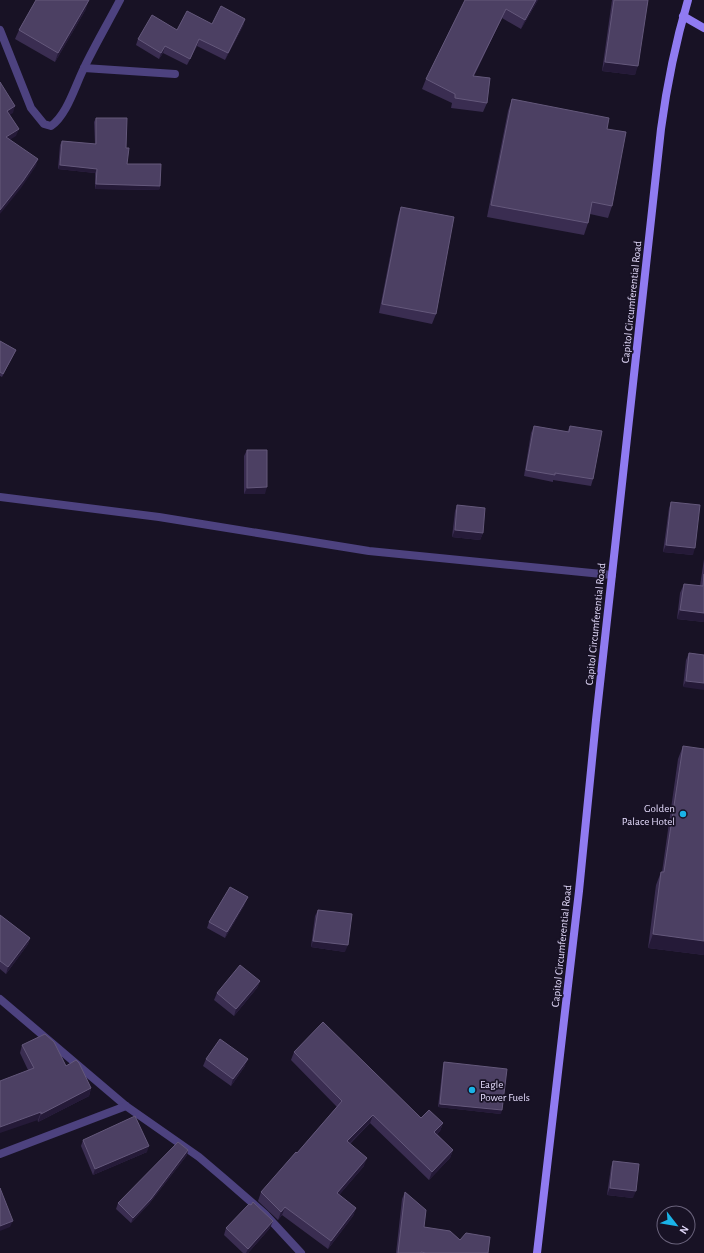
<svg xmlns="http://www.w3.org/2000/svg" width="704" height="1253" font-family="'Alegreya Sans',sans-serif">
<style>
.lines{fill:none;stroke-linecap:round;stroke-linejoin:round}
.street{stroke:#4d427f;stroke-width:8}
.secondary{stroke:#907bf1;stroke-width:8}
.wall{fill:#3a2d51}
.shaded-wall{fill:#251a38}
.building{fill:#4c4063;stroke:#64587b}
.poi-dot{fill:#1ab3e7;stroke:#181225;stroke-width:1.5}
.labels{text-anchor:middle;stroke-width:3.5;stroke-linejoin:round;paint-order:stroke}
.street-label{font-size:11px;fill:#e3dafb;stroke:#181225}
.poi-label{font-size:11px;fill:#e3dafb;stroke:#181225;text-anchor:end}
</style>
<rect width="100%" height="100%" fill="#181225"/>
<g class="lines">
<!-- street -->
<g class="street">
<path d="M0,30L31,108L44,124L51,126C67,115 75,86 84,68C95,45 108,23 120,0"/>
<polyline points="84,68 175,74"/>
<polyline points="0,497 159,517 369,551 612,575"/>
<polyline points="0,999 126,1106 199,1157 226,1180 265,1214 301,1253"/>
<polyline points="0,1154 126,1106"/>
</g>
<!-- secondary -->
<g class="secondary">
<polyline points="683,16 704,28"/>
<path d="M537,1253L579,891L596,720L661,129C667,84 675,44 688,0"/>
</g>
</g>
<!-- wall -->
<g class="wall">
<polygon points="465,0 538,0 521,29 502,18 474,76 487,103 483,112 451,108 452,103 422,89 426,79"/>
<polygon points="612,0 648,0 635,75 602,71"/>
<polygon points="86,9 55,62 15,39 19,30"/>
<polygon points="245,19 243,26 225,60 197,46 187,65 163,53 159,59 136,45 138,39 212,24"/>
<polygon points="512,99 607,129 612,206 608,218 590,214 588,223 584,235 487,217 508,111"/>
<polygon points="96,118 127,164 160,186 159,190 95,189 95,173 58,169 60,145 62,141 95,144 94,122"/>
<polygon points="401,207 436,314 432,324 379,313 398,216"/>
<polygon points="0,341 16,350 2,377 0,376"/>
<polygon points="534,426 567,432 570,426 593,479 591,486 553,480 553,482 524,476 531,433"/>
<polygon points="247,450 265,494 244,494 244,456"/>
<polygon points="671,502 693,555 663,552 669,508"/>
<polygon points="457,505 483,533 480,540 452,537 455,511"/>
<polygon points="704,559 704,622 677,619 680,593 684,584 700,586"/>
<polygon points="689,653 704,655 683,687 686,660"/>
<polygon points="683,746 704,955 648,948 656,885 661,872 662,872 678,759"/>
<polygon points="245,904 225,938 207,928 209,922"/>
<polygon points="318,910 345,952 311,947 315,916"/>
<polygon points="0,915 30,938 28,944 6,974 0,969"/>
<polygon points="260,981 257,988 234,1016 214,1000 217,993"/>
<polygon points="22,1045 66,1066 91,1088 89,1096 38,1122 28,1070 20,1053"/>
<polygon points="294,1052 421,1118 443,1123 440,1131 437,1134 453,1150 450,1158 429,1180 370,1123 350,1144 364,1166 339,1195 356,1208 353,1216 328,1249 282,1215 278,1220 258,1201 261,1192 297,1153 337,1107 291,1060"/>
<polygon points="206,1059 245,1066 231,1086 203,1066"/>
<polygon points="444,1062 501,1114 438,1107 443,1065"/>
<polygon points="83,1140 147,1152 93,1175 81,1146"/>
<polygon points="188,1150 187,1155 149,1204 131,1223 116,1209 118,1203"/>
<polygon points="613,1161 633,1198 607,1195 611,1167"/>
<polygon points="405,1192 424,1227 460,1240 488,1253 396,1253 402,1199"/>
<polygon points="251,1205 270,1228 248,1253 243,1253 224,1235 226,1228"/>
</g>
<!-- shaded-wall -->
<g class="shaded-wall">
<polygon points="89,0 86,9 55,62 58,53"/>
<polygon points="536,0 538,0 521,29 525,20"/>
<polygon points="506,9 502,18 469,85 473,76"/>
<polygon points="245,19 243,26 225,60 228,53"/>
<polygon points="199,39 197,46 187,65 190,59"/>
<polygon points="165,46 163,53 159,59 161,53"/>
<polygon points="605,62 638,66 635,75 602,71"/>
<polygon points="15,106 13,113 5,118 7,111"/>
<polygon points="19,129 16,136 3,144 6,137"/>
<polygon points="38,159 36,166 21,188 0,214 0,210"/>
<polygon points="60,165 97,169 95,173 58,169"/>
<polygon points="96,184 160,186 159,190 95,189"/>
<polygon points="267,487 265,494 244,494 247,488"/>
<polygon points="455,530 483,533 480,540 452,537"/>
<polygon points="666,545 695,548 693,555 663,552"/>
<polygon points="680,610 704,613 704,622 677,619"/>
<polygon points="686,681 704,683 704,690 683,687"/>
<polygon points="248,897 245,904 225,938 227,932"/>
<polygon points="653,934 704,941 704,955 648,948"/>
<polygon points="30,938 28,944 6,974 8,967"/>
<polygon points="313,941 348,945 345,952 311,947"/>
<polygon points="260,981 257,988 234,1016 236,1009"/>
<polygon points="248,1059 245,1066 231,1086 233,1079"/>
<polygon points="91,1088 89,1096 38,1122 41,1114"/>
<polygon points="440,1104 502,1110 501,1114 438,1107"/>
<polygon points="41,1112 38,1120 0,1133 0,1127"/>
<polygon points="373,1115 370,1123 344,1149 347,1141"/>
<polygon points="443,1123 440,1131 432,1140 434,1132"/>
<polygon points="149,1146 147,1152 93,1175 95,1169"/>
<polygon points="188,1150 187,1155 149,1204 131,1223 133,1218"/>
<polygon points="453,1150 450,1158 429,1180 432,1172"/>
<polygon points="367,1158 364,1166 334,1201 337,1193"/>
<polygon points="610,1188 636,1191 633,1198 607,1195"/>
<polygon points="285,1207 282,1215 278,1220 281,1212"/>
<polygon points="356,1208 353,1216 328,1249 331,1241"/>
<polygon points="13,1221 10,1227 0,1231 0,1226"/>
<polygon points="273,1221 270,1228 248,1253 246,1253 248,1249"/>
</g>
<!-- building -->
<g class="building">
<polygon points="36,0 89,0 58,53 19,30"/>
<polygon points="465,0 536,0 525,20 506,9 473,76 490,78 487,103 455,98 455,94 426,79"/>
<polygon points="614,0 648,0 638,66 605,62"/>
<polygon points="221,6 245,19 228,53 199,39 190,59 165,46 161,53 138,39 152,15 177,30 187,11 212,24"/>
<polygon points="0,82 15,106 7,111 19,129 6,137 38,159 23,181 0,210"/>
<polygon points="512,99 609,118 607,129 626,132 612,206 592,202 588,223 491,205"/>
<polygon points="96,118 127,118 126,148 129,148 127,164 161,164 160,186 96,184 97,169 60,165 62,141 96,144"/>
<polygon points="401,207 454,217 436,314 382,304"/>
<polygon points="0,341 16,350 3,374 0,372"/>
<polygon points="534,426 569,432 570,426 602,431 593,479 555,473 555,475 526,470"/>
<polygon points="247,450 267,450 267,487 247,488"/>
<polygon points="671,502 700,505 695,548 666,545"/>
<polygon points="457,505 485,508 483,533 455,530"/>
<polygon points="704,574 704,613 680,610 684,584 703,586"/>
<polygon points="689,653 704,655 704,683 686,681"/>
<polygon points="683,746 704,749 704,941 653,934 661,872 664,872"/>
<polygon points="230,887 248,897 227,932 209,922"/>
<polygon points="318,910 352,914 348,945 313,941"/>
<polygon points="0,915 30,938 8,967 0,961"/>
<polygon points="240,965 260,981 236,1009 217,993"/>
<polygon points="323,1022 421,1118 429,1110 443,1123 434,1132 453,1150 432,1172 373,1115 347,1141 367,1158 337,1193 356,1208 331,1241 285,1207 281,1212 261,1192 296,1152 297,1153 342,1101 294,1052"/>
<polygon points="45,1034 54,1042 66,1066 76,1060 79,1063 91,1088 41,1114 41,1112 0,1127 0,1081 34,1068 22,1045"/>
<polygon points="220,1039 248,1059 233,1079 206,1059"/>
<polygon points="444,1062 507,1069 502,1110 440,1104"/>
<polygon points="135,1116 149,1146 95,1169 83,1140"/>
<polygon points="178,1142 188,1150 151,1199 133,1218 118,1203"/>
<polygon points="613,1161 639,1164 636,1191 610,1188"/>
<polygon points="0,1188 13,1221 0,1226"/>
<polygon points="405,1192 426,1210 424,1227 450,1231 460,1240 466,1233 490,1237 488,1253 426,1253 421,1252 421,1253 398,1253"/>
<polygon points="253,1202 273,1221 248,1249 226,1228 249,1204 251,1205"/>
</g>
<!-- markers -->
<g class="poi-dot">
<circle cx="683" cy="814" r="4"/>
<circle cx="472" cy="1090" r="4"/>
</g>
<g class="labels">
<!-- street labels -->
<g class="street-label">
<text transform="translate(631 302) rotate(-84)" y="4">Capitol Circumferential Road</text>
<text transform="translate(595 624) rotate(-84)" y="4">Capitol Circumferential Road</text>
<text transform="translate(561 946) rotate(-84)" y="4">Capitol Circumferential Road</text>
</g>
<!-- poi labels -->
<g class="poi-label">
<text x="675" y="812">Golden<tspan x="675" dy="13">Palace Hotel</tspan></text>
<text x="480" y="1088" text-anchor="start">Eagle<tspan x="480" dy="13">Power Fuels</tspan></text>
</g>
</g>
<!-- north arrow -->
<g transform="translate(676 1225) rotate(121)"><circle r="19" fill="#181225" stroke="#69627b"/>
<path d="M0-3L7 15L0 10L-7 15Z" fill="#1ab3e7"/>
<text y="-6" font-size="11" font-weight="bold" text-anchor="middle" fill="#e3dafb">N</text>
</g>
</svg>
